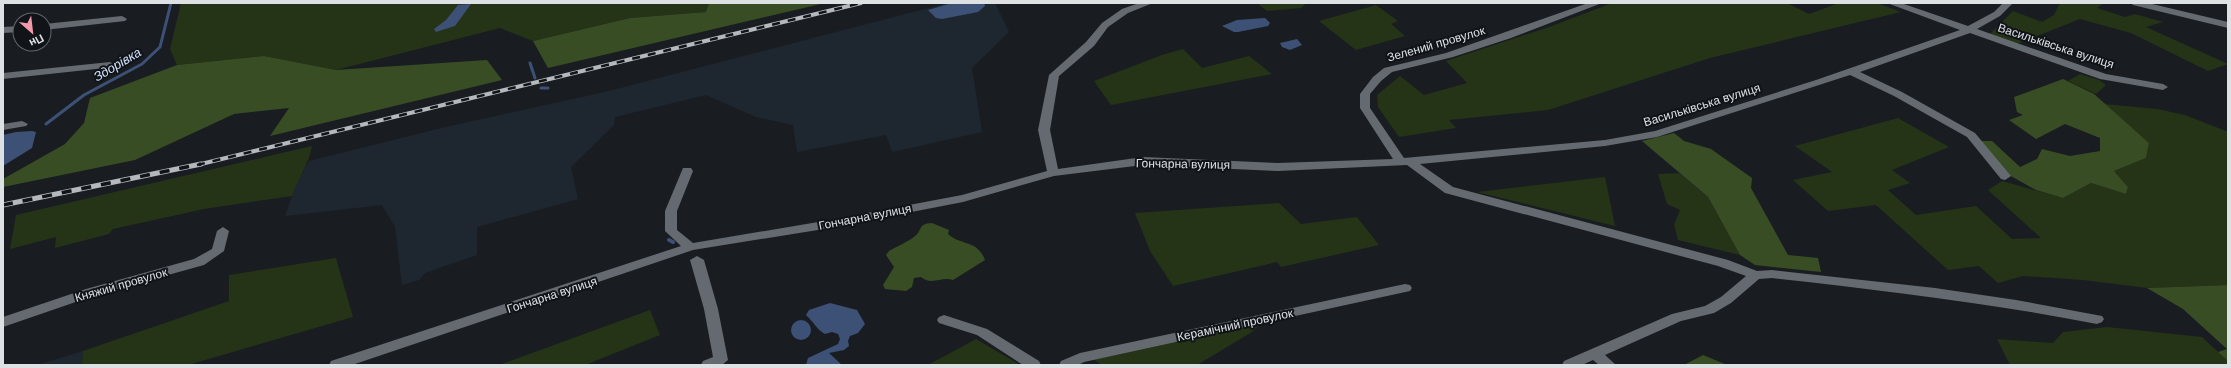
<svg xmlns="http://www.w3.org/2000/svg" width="2231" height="368" font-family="Arial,sans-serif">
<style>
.built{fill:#1e2730}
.green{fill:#253317}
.forest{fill:#394d24}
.water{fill:#3d5076}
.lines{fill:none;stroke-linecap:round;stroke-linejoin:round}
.stream-far1{stroke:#3d5076;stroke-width:3}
.stream{stroke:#3d5076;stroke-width:4}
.minor{fill:#656a70;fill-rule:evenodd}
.rail-far1-casing{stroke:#b5b8bc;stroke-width:4}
.rail-casing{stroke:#b5b8bc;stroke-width:5}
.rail-far1{stroke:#101419;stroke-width:2.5;stroke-dasharray:8;stroke-linecap:butt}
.rail{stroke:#101419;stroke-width:3.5;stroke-dasharray:10;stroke-linecap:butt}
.labels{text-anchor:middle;stroke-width:4;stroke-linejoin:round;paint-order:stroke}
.street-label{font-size:12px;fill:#dee1e4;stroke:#101419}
.water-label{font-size:13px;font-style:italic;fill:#d3e1fb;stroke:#101419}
</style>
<rect width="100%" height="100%" fill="#191d22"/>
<!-- built -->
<g class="built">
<polygon points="948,3 995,3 1009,32 972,68 982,132 892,152 886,135 797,152 793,125 756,117 706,95 615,117 614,125 571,167 578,199 477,227 477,255 425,273 419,280 402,285 395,227 382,205 285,216 297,182 309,161 450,126 605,92"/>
<polygon points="83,351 82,365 37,365"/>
</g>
<!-- green -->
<g class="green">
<polygon points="181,3 709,3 707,12 630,18 533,41 500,28 336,70 264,56 177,65 170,49"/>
<polygon points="1257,3 1303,3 1305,5 1301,8 1267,11"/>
<polygon points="1612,3 1787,3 1809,14 1839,3 1877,3 1901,12 1710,58 1548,110 1449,120 1456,128 1399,137 1378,107 1377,95 1400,76 1424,95 1467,83 1446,61 1552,26"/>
<polygon points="2060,3 2104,3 2097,8 2125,17 2135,14 2163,22 2146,27 2228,64 2208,71 2131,33 2080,19 2017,44 1989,35 2013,11 2042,22 2054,15"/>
<polygon points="1376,5 1398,21 1391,24 1405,36 1356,50 1319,21"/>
<polygon points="1183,49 1202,68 1249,56 1272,74 1111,105 1094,81 1162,55"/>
<polygon points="2080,74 2099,80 2106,85 2096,94 2068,81"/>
<polygon points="2104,104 2157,109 2185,115 2226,131 2228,129 2228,285 2147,288 2083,280 2023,276 1998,283 1979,266 1948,270 1876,205 1828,211 1793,180 1832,172 1795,146 1898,118 1949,147 1892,170 1910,183 1888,190 1916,215 1976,206 2012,239 2041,238 1988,190 2002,181 2063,198 2091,183 2126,194 2128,187 2114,171 2146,158 2149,143"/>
<path d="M312,146C309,164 298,178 292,196L204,209L113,229L109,234L55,248L56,237L10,249L16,215Z"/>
<polygon points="1679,173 1708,197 1740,255 1678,240 1674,225 1680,210 1667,204 1658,174"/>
<polygon points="1605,177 1615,226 1477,192"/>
<polygon points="1279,203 1301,224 1357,217 1379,245 1281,267 1277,262 1173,286 1150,251 1135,213"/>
<polygon points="336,258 353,317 188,365 82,365 83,351 229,301 229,275"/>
<polygon points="650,310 660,335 585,365 499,365"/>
<polygon points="1261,323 1252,332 1197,365 1102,365 1093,359"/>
<polygon points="2107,327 2202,337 2228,361 2228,365 2010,365 1997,339 2053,343 2063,332"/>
<polygon points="976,339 1020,365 928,365"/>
</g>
<!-- forest -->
<g class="forest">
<polygon points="709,3 825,3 548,68 533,41 630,18 706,12"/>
<polygon points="264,56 336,70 487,60 502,80 270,136 289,108 234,114 135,160 3,187 3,179 65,144 84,123 90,98 177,65"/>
<polygon points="2063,79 2094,94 2149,143 2146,158 2114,171 2128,187 2126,194 2091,183 2063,198 2036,190 2009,175 1980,141 1992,141 2020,167 2037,159 2042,149 2070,156 2100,151 2100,138 2065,124 2036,139 2009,120 2023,115 2017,112 2014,97"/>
<polygon points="1674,133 1684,141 1711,149 1752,178 1751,188 1788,255 1818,258 1821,272 1755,265 1740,255 1708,197 1642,141"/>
<path d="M932,223L949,230L948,234C961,246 977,239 985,260L953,280C942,276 931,286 921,277L914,278L912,287L906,291L885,289L883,285L894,267L886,255L889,251C897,246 908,242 915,236C923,230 917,224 932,223Z"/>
<polygon points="2228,285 2228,361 2218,352 2227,349 2183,309 2147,288"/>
<polygon points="1703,355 1727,365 1684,365"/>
</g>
<!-- water -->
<g class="water">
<polygon points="952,3 984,3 985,6 978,12 942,19 936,18 928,10"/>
<polygon points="471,4 455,26 436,32 434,29 446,20 458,5"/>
<polygon points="1265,18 1270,23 1268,26 1238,32 1234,32 1222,26 1237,20"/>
<polygon points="1297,39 1302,45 1290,50 1282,47 1280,43"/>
<polygon points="32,131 36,132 32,148 3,166 3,135 16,132"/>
<path d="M830,303L857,310L865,324L858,333L850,336L848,341L849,346L844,350L829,353L842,365H806L808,358L838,344L840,339L838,334L832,332L825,334C817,330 813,321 806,315L809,310Z"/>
<circle cx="801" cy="330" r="10"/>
</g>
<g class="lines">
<!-- stream-far1 -->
<g class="stream-far1">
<polyline points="530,63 535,78"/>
<polyline points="541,88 548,88"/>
<polyline points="46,124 84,95 142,64 160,47 171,3"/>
</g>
<!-- stream -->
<polyline class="stream" points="669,240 673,242"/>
<!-- minor -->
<g class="minor">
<path d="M1139,3H1153L1128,13L1108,27L1094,46L1059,76L1050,130L1058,169L1143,157L1278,163L1393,159L1360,108V94L1373,77L1384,68L1446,53L1588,3H1602L1511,38L1453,57L1392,72L1381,81L1370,94V108L1404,158L1605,140L1655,131L1816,80L1960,30L1887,3H1901L1968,26L1994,12L2003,3H2013L2000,16L1977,29L2106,74L2163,84L2168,87L2163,90L2100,79L1970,33L1860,72L1902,92L1975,133L2011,176L2005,180L2001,179L1967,137L1894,96L1850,75L1657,137L1605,146L1420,164L1453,187L1728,260L1757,271L1772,270L1935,288L2016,300L2102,316L2104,319L2102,322L2097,324C1989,303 1881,290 1772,278L1759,279L1731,303L1714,313L1681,321L1605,355L1616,365H1599L1593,360L1582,365H1562L1564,361L1672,314L1705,306L1721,297L1746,276L1718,266L1445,193L1407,165L1278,171L1143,165L1054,176L963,202L824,229L693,250L352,365H329L331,361L681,246L665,231V211L683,168H691L693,171L677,211V230L693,243L824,221L962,195L1047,171L1038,130L1049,75L1086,42L1102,23L1122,9Z"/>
<polygon points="2131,3 2148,3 2228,22 2228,28 2133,5"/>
<polygon points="122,16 127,19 125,21 44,30 44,24"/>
<polygon points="20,26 20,32 3,33 3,27"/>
<polygon points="110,62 115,65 114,67 3,79 3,73"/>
<polygon points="22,121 28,124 26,126 3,130 3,124"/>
<polygon points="223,227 229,231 224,251 204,265 96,295 3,327 3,317 86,289 194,259 212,249 217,231"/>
<polygon points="697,256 704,260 718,309 728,360 722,365 701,365 703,361 713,357 704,309 690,260"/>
<polygon points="1405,284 1410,285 1412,288 1410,291 1084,362 1078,365 1059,365 1061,361 1080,353"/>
<polygon points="944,315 987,329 1039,361 1041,365 1023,365 977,335 939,323 937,320 939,317"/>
</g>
<defs>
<polyline id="rail-far1" points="197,165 861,3"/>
<polyline id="rail" points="3,205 201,164"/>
</defs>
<!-- rail-far1 casing -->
<use href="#rail-far1" class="rail-far1-casing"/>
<!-- rail casing -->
<use href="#rail" class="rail-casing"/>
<!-- rail-far1 -->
<use href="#rail-far1" class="rail-far1"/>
<!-- rail -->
<use href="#rail" class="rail"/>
</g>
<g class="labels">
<!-- street labels -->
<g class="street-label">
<text transform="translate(1436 44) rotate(-16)" y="4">Зелений провулок</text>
<text transform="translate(2056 46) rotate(18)" y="4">Васильківська вулиця</text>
<text transform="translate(1702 105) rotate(-17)" y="4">Васильківська вулиця</text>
<text transform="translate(1183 164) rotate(1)" y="4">Гончарна вулиця</text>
<text transform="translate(865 217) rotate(-11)" y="4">Гончарна вулиця</text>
<text transform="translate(121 285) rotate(-16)" y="4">Княжий провулок</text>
<text transform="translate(552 295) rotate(-18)" y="4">Гончарна вулиця</text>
<text transform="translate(1235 325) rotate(-12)" y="4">Керамічний провулок</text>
</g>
<!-- water labels -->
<g class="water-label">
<text transform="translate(117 64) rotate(-31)" y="5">Здорівка</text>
</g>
</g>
<!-- border -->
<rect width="2231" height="368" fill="none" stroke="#dee1e4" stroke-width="8"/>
<!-- north arrow -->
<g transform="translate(32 32) rotate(152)"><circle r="19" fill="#101419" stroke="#62666a"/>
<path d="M0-3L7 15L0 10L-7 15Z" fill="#f39aaa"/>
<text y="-6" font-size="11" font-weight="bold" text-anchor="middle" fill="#dee1e4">Пн</text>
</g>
</svg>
